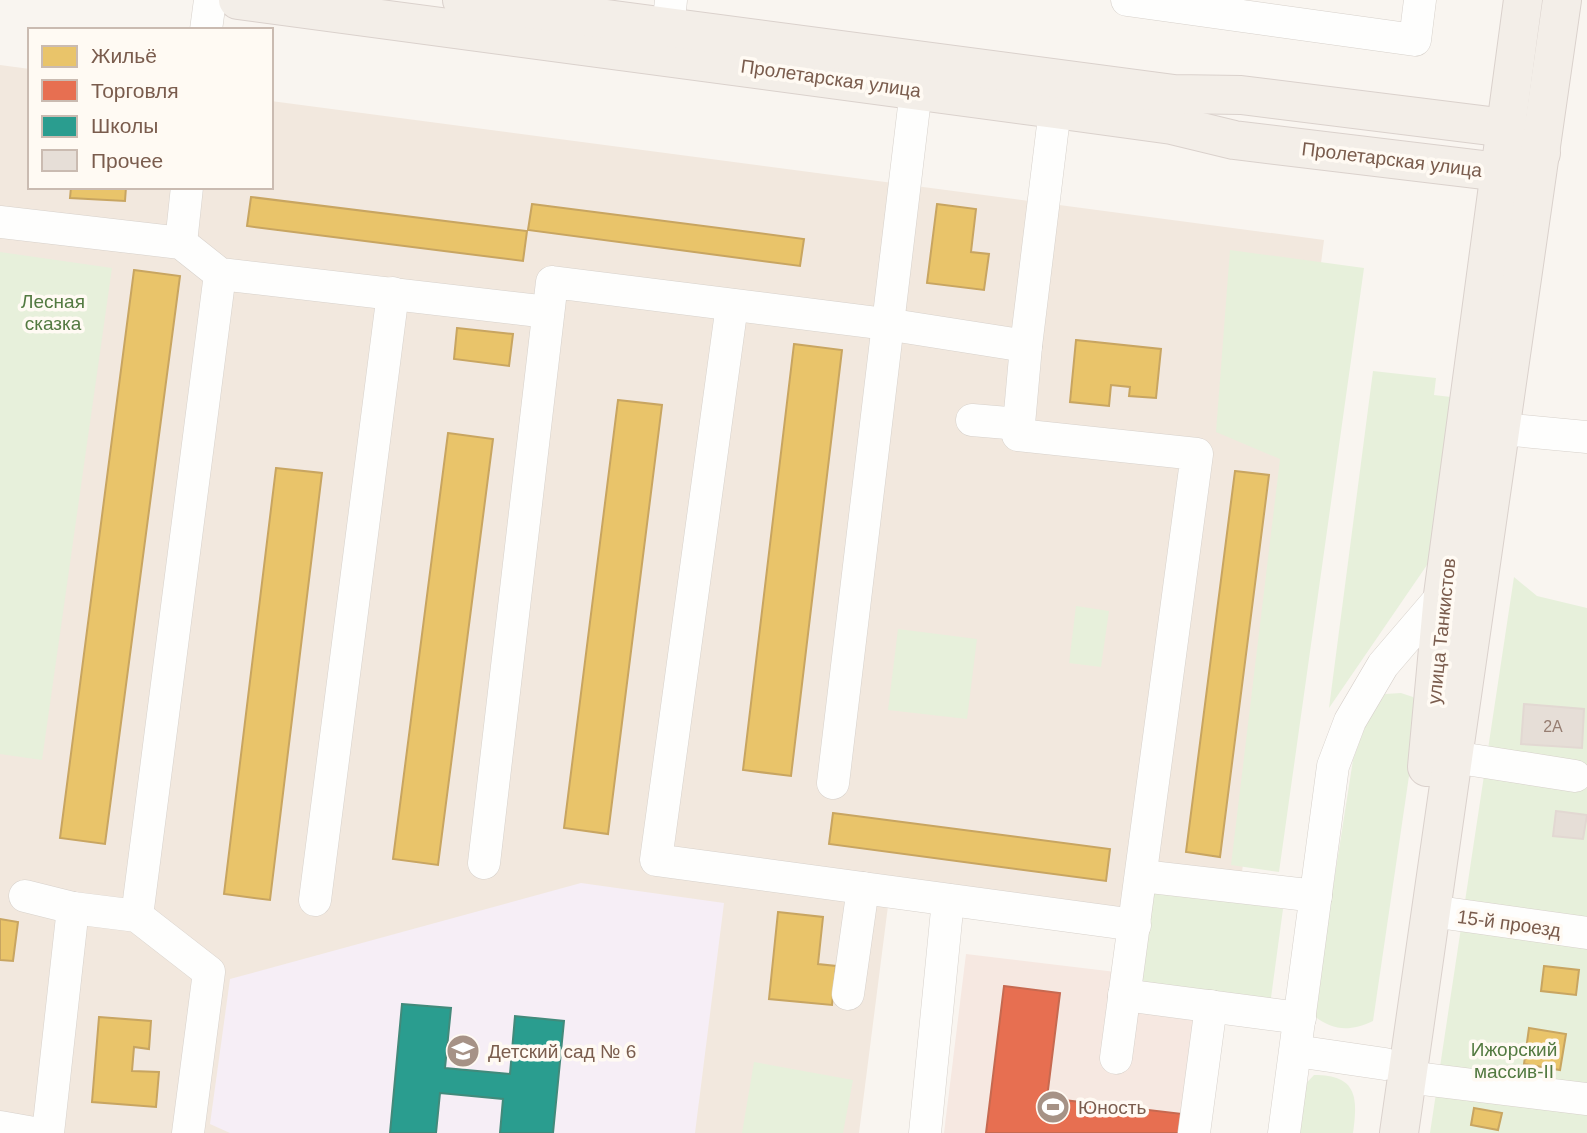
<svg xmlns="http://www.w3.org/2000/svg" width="1587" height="1133" font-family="Arial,sans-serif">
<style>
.residential{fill:#f2e8de}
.commercial{fill:#f6e8e1}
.education{fill:#f6eef6}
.green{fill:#e7f0db}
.homes{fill:#e9c46a;stroke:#c8a561;stroke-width:2}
.shops{fill:#e76f51;stroke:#c66950;stroke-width:2}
.schools{fill:#2a9d8f;stroke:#428a7b;stroke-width:2}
.building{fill:#e6ded7;stroke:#e2d8d2;stroke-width:2}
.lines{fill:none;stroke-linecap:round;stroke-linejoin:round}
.minor-casing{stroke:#d7d1cb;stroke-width:33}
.major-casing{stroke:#dad1cc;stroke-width:40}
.minor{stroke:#fefefd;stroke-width:32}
.major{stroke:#f3eee8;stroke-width:38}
.labels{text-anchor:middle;stroke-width:7;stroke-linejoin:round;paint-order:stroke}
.number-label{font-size:16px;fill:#977e72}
.street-label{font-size:19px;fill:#7a5c4d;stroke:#fffaf3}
.park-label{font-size:19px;fill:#537a41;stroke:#fffaf3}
.poi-label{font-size:19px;fill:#7a5c4d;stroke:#fffaf3;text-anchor:start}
</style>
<rect width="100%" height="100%" fill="#f9f5f0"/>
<!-- residential -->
<polygon class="residential" points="0,65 30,69 30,187 271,187 271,101 1324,240 1232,949 888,906 859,1133 0,1133"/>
<!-- commercial -->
<polygon class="commercial" points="966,954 1224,985 1206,1133 944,1133"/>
<!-- education -->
<polygon class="education" points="581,883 724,903 695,1133 230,1133 210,1124 230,979"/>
<!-- green -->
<g class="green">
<polygon points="1230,250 1364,268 1279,872 1231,865 1280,459 1216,432"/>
<polygon points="0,252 112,268 42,760 0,754"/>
<polygon points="1373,371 1436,378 1434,395 1451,397 1429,562 1329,708"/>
<polygon points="1514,577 1537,596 1587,608 1587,1133 1430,1133"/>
<polygon points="1076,606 1109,611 1101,667 1069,663"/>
<polygon points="898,629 977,639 967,719 888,710"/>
<path d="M1401,693L1413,697L1419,708L1373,1021C1349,1032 1333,1031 1313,1015L1353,760L1365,727L1385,694Z"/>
<polygon points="1146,889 1283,909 1270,1005 1134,986"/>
<polygon points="754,1062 853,1080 843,1133 742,1133"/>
<path d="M1314,1075C1357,1075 1358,1097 1353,1133H1296L1301,1089Z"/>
</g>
<!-- homes -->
<g class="homes">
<polygon points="71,187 126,187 125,201 70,198"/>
<polygon points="251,197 527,231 523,261 247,226"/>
<polygon points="532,204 804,239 800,266 528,230"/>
<polygon points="937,204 976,209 971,252 989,254 984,290 927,283"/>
<polygon points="134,270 180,276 105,844 60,838"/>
<polygon points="457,328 513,334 509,366 454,359"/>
<polygon points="1076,340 1161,349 1156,398 1129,396 1130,387 1111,385 1109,406 1070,402"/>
<polygon points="794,344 842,350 791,776 743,770"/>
<polygon points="618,400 662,405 608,834 564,828"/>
<polygon points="448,433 493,439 438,865 393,859"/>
<polygon points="276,468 322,473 270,900 224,894"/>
<polygon points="1235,471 1269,475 1220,857 1186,852"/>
<polygon points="833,813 1110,849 1106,881 829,844"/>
<polygon points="778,912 823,917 818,964 836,966 832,1005 769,999"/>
<polygon points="0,919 18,922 13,961 0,960"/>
<polygon points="1544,966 1579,970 1576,995 1541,991"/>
<polygon points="99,1017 151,1021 149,1049 134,1047 132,1071 159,1072 156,1107 92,1102"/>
<polygon points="1529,1028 1566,1034 1560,1070 1524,1064"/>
<polygon points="1474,1108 1502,1113 1498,1130 1471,1125"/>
</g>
<!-- shops -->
<polygon class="shops" points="1004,986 1060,993 1047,1098 1183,1114 1180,1133 986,1133"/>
<!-- schools -->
<polygon class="schools" points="402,1004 451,1008 445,1068 510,1074 515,1016 564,1021 553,1133 500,1133 503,1099 440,1093 436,1133 390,1133"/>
<!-- building -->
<g class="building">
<polygon points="1524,704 1584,709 1582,748 1521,744"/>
<polygon points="1556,811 1587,815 1583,839 1553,836"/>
</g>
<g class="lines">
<defs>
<g id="minor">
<polyline points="1127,0 1415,40 1420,0"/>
<polyline points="206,30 210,0"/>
<polyline points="666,50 671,0"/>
<polyline points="1055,109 1026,346 1018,435 1197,454 1116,1058"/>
<polyline points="0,222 181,243 220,274 548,312"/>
<polyline points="181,243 187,187"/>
<polyline points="732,305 656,860 1135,925"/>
<polyline points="972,420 1019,424"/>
<polyline points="1502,429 1587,437"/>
<polyline points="1453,757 1575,776"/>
<polyline points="833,783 916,90"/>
<polyline points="484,863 552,282 886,324 1026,346"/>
<polyline points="1142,876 1316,896"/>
<polyline points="25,896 73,908 137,916 209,972 188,1133"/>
<polyline points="315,900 393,293"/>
<polyline points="1431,911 1587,933"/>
<polyline points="137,916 220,274"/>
<polyline points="848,994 863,888"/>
<polyline points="1124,995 1300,1018"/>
<polyline points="1296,1051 1385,1064"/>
<polyline points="1407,1077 1587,1099"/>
<polyline points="0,1127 34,1133"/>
<polyline points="48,1133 73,908"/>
<polyline points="925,1133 948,900"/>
<polyline points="1194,1133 1211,1006"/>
<polyline points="1284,1133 1333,766 1350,721 1383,665 1443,595"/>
</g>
<g id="major">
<polyline points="238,0 1055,109 1172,125 1234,140 1500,172 1541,153"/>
<polyline points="462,0 1174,94 1241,95 1506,128 1526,142"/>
<polyline points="1427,767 1443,595 1523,0"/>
<polyline points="1399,1133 1562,0"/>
</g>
</defs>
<!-- minor casing -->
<use href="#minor" class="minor-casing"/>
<!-- major casing -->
<use href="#major" class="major-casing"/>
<!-- minor -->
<use href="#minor" class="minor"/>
<!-- major -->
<use href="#major" class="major"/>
</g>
<!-- icons -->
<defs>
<symbol id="school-disc" viewBox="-11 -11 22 22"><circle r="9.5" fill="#a69286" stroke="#fffaf3"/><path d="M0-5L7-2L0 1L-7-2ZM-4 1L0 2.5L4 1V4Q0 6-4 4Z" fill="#fff"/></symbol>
<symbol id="stadium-disc" viewBox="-11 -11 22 22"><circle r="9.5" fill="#a69286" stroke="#fffaf3"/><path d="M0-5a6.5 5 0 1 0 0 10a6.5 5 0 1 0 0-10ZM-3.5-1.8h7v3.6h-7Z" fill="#fff"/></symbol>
</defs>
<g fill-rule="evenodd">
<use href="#school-disc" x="444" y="1032" width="38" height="38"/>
<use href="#stadium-disc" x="1034" y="1088" width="38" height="38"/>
</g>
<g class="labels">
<!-- number labels -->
<g class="number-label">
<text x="1553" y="732">2А</text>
</g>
<!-- street labels -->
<g class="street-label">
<text transform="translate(831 78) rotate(8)" y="7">Пролетарская улица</text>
<text transform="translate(1392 159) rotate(7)" y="7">Пролетарская улица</text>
<text transform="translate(1441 631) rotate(-84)" y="7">улица Танкистов</text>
<text transform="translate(1509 923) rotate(8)" y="7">15-й проезд</text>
</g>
<!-- park labels -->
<g class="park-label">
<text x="53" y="308">Лесная<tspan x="53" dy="22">сказка</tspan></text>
<text x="1514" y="1056">Ижорский<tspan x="1514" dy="22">массив-II</tspan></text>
</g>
<!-- poi labels -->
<g class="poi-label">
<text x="488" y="1058">Детский сад № 6</text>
<text x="1078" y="1114">Юность</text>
</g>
</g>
<!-- legend -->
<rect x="28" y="28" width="245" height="161" fill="#fffaf3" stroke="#cabbb1" stroke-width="2"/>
<rect x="42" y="46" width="35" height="21" fill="#e9c46a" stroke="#cabbb1" stroke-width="2"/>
<text x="91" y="63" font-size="21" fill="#7a5c4d">Жильё</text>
<rect x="42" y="80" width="35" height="21" fill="#e76f51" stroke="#cabbb1" stroke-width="2"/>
<text x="91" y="98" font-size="21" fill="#7a5c4d">Торговля</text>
<rect x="42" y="116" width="35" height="21" fill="#2a9d8f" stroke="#cabbb1" stroke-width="2"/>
<text x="91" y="133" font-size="21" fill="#7a5c4d">Школы</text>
<rect x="42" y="150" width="35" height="21" fill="#e6ded7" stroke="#cabbb1" stroke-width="2"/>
<text x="91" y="168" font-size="21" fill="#7a5c4d">Прочее</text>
</svg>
